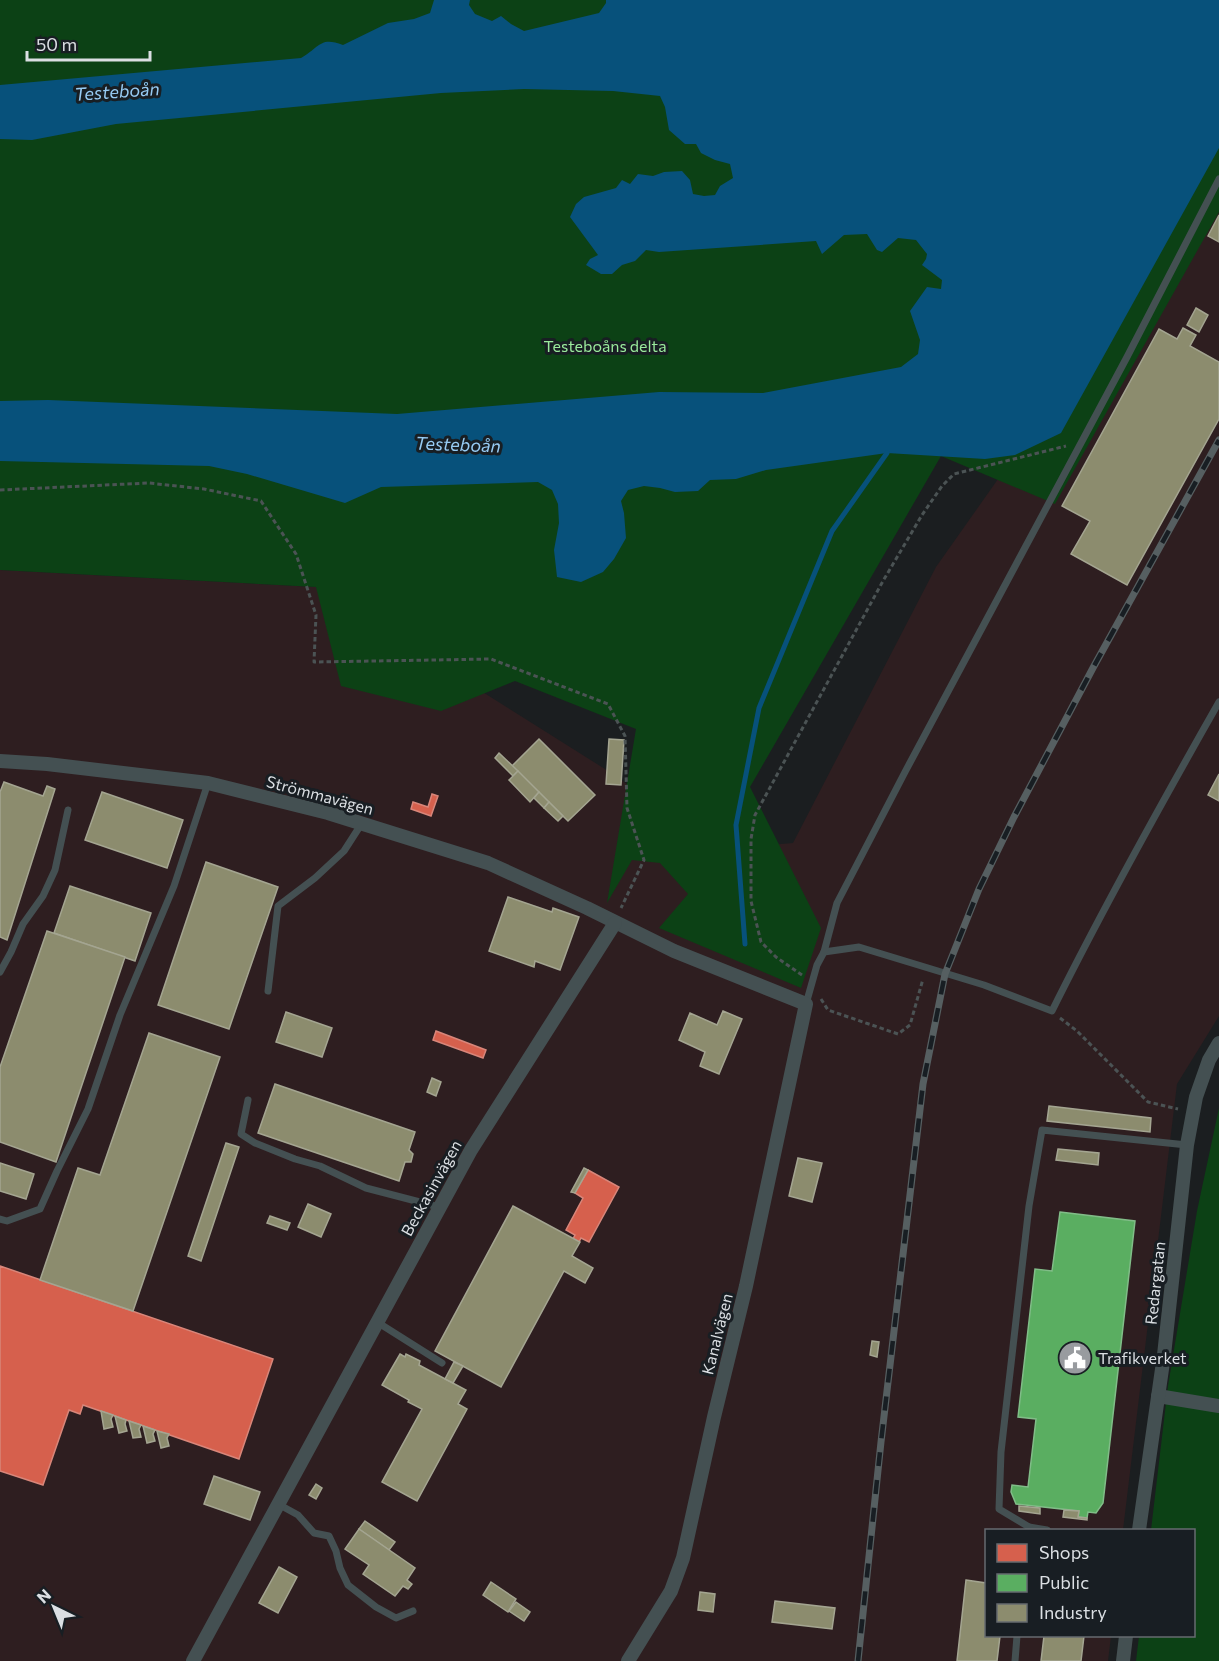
<svg xmlns="http://www.w3.org/2000/svg" width="1219" height="1661" font-family="Commissioner,sans-serif">
<style>
.industrial{fill:#2e1e20}
.green{fill:#0c4115}
.water{fill:#07517b}
.shops{fill:#d6604d;stroke:#d8867a;stroke-width:1.5}
.public{fill:#5aae61;stroke:#81bd88;stroke-width:1.5}
.industry{fill:#8c8c6e;stroke:#a4a591;stroke-width:1.5}
.lines{fill:none;stroke-linecap:round;stroke-linejoin:round}
.stream{stroke:#07517b;stroke-width:5}
.path{stroke:#4b5354;stroke-width:3;stroke-dasharray:4.5 3;stroke-linecap:butt}
.service{stroke:#445052;stroke-width:7}
.minor{stroke:#445052;stroke-width:14}
.rail-casing{stroke:#565f61;stroke-width:7}
.rail{stroke:#181e23;stroke-width:4.5;stroke-dasharray:14;stroke-linecap:butt}
.labels{text-anchor:middle;stroke-width:6;stroke-linejoin:round;paint-order:stroke}
.park-label{font-size:16px;fill:#9aea9c;stroke:#181e23}
.street-label{font-size:16px;fill:#dbdfe3;stroke:#181e23}
.poi-label{font-size:16px;fill:#dbdfe3;stroke:#181e23;text-anchor:start}
.water-label{font-size:18px;font-style:italic;fill:#97cbf3;stroke:#181e23}
</style>
<rect width="100%" height="100%" fill="#1b1e20"/>
<!-- industrial -->
<polygon class="industrial" points="1219,148 1219,1016 1177,1084 1123,1530 986,1530 986,1636 1111,1636 1108,1661 0,1661 0,570 316,587 616,776 714,850 793,843 936,567 1015,455"/>
<!-- green -->
<g class="green">
<polygon points="0,0 1219,0 1219,212 1055,504 941,456 750,787 821,928 801,988 659,928 688,894 660,863 632,860 607,903 636,729 515,681 441,711 341,686 316,587 0,570"/>
<polygon points="1219,1108 1219,1661 1136,1661 1139,1636 1194,1636 1194,1530 1151,1530 1168,1386 1197,1211"/>
</g>
<!-- water -->
<path class="water" d="M434,0H470L469,5L475,14L492,21L501,16L511,24L524,31L599,13L606,3V0H1219V148L1061,433L1015,455L985,459L887,453L766,470L736,479L710,480L698,491L675,492L660,488L644,486L628,490L621,501L624,513L626,538L614,559L603,572L581,582L557,577L554,550L559,523L558,504L552,490L538,482L381,487L345,503L247,474L209,466L0,461V401L48,400L397,414L659,392L763,393L901,367L918,354L920,340L910,311L927,287L941,289L942,280L922,265L926,259L927,254L916,240L898,238L882,252L877,250L867,234L844,235L822,254L816,241L659,252L646,250L635,261L622,265L612,274H601L586,265L590,259L598,255L570,217L576,204L584,197L616,188L622,180L630,184L638,174L653,176L664,172L682,171L690,180L693,194L704,196L715,195L720,186L733,178L730,164L715,160L701,153L696,144H685L669,130L665,107L660,96L613,91L524,89L441,93L116,124L32,140L0,139V85L301,58C320,47 320,36 343,45L388,23L414,19L430,13Z"/>
<!-- shops -->
<g class="shops">
<polygon points="432,794 438,796 431,816 411,809 413,802 428,807"/>
<polygon points="436,1031 486,1050 483,1058 433,1040"/>
<polygon points="588,1170 619,1187 589,1242 581,1238 579,1242 573,1239 575,1235 566,1230 583,1198 575,1193"/>
<polygon points="0,1266 273,1359 239,1459 83,1405 80,1414 69,1410 43,1485 0,1471"/>
</g>
<!-- public -->
<polygon class="public" points="1060,1212 1135,1221 1103,1503 1096,1513 1088,1512 1087,1518 1078,1517 1079,1511 1016,1504 1011,1492 1012,1485 1028,1487 1036,1419 1018,1417 1035,1269 1052,1271"/>
<!-- industry -->
<g class="industry">
<polygon points="1219,215 1219,242 1208,236"/>
<polygon points="1196,308 1208,315 1199,332 1187,325"/>
<polygon points="1183,328 1196,335 1190,346 1219,362 1219,419 1127,585 1071,554 1090,521 1062,506 1159,329 1177,339"/>
<polygon points="539,739 595,795 568,821 512,766"/>
<polygon points="609,739 624,740 621,785 606,784"/>
<polygon points="499,753 518,771 513,776 495,758"/>
<polygon points="518,771 539,792 530,802 509,780"/>
<polygon points="1219,774 1219,801 1208,795"/>
<polygon points="4,782 43,796 47,786 55,789 7,940 0,937 0,792"/>
<polygon points="102,792 183,820 167,868 85,840"/>
<polygon points="539,792 549,802 544,808 534,798"/>
<polygon points="549,802 563,816 558,821 544,808"/>
<polygon points="206,862 278,887 229,1029 158,1005"/>
<polygon points="70,886 151,913 135,961 54,933"/>
<polygon points="508,897 552,912 553,908 579,917 560,970 535,961 534,967 489,951"/>
<polygon points="47,931 125,957 56,1162 0,1142 0,1067"/>
<polygon points="723,1011 742,1019 719,1074 700,1066 705,1052 679,1040 690,1013 717,1025"/>
<polygon points="286,1012 332,1028 322,1057 276,1042"/>
<polygon points="149,1033 220,1057 133,1311 40,1280 78,1168 100,1175"/>
<polygon points="432,1078 441,1082 436,1096 427,1092"/>
<polygon points="275,1084 415,1132 409,1150 413,1154 411,1162 405,1162 399,1181 258,1133"/>
<polygon points="1049,1106 1151,1118 1150,1132 1047,1121"/>
<polygon points="226,1143 239,1147 201,1261 188,1256"/>
<polygon points="1058,1149 1099,1153 1098,1165 1056,1160"/>
<polygon points="798,1158 822,1163 812,1202 789,1196"/>
<polygon points="0,1163 34,1174 26,1199 0,1191"/>
<polygon points="584,1168 588,1170 575,1193 571,1192"/>
<polygon points="308,1204 331,1214 321,1237 298,1227"/>
<polygon points="513,1206 580,1242 572,1256 593,1268 585,1283 564,1271 501,1387 435,1351"/>
<polygon points="270,1216 290,1223 287,1230 267,1223"/>
<polygon points="872,1341 879,1342 877,1357 870,1355"/>
<polygon points="400,1354 405,1357 406,1354 420,1361 419,1365 466,1390 458,1404 467,1409 417,1501 382,1482 422,1409 408,1402 409,1400 382,1385"/>
<polygon points="454,1362 463,1366 453,1383 445,1379"/>
<polygon points="101,1411 113,1415 111,1419 113,1427 104,1429"/>
<polygon points="115,1416 126,1420 125,1424 127,1431 119,1433"/>
<polygon points="129,1421 141,1425 139,1429 141,1437 133,1438"/>
<polygon points="143,1426 155,1430 153,1434 155,1441 147,1443"/>
<polygon points="157,1431 169,1434 167,1438 169,1446 161,1448"/>
<polygon points="214,1476 260,1492 250,1520 204,1504"/>
<polygon points="316,1484 322,1488 316,1499 309,1495"/>
<polygon points="1019,1506 1040,1508 1040,1514 1019,1511"/>
<polygon points="1064,1510 1079,1511 1078,1517 1087,1518 1087,1520 1063,1517"/>
<polygon points="365,1521 395,1542 389,1550 359,1529"/>
<polygon points="359,1529 415,1568 407,1580 412,1584 408,1589 403,1586 395,1596 363,1574 369,1565 345,1549"/>
<polygon points="279,1567 297,1577 278,1613 259,1603"/>
<polygon points="966,1580 986,1583 986,1636 1000,1636 997,1661 957,1661"/>
<polygon points="491,1582 516,1599 508,1612 483,1595"/>
<polygon points="700,1592 715,1594 713,1612 698,1610"/>
<polygon points="775,1601 835,1608 832,1629 772,1622"/>
<polygon points="516,1602 530,1612 524,1621 509,1611"/>
<polygon points="1044,1636 1084,1636 1081,1661 1041,1661"/>
</g>
<g class="lines">
<!-- stream -->
<polyline class="stream" points="745,944 736,825 759,708 832,531 887,453"/>
<!-- path -->
<g class="path">
<polyline points="0,490 149,483 204,489 261,501 296,554 316,615 314,662 491,659 608,704 625,736 627,808 644,860 621,908"/>
<polyline points="802,975 776,957 761,942 751,901 751,839 755,815 883,581 922,515 942,486 954,474 1066,446"/>
<polyline points="821,999 828,1010 898,1034 910,1025 923,979"/>
<polyline points="1060,1018 1077,1031 1148,1102 1178,1109"/>
</g>
<!-- service -->
<g class="service">
<path d="M824,952L859,947L984,985L1052,1011C1104,906 1161,804 1219,702"/>
<polyline points="0,972 11,952 23,924 43,896 55,870 68,810"/>
<polyline points="268,991 278,906 315,878 344,851 362,823"/>
<polyline points="806,1004 817,965 824,952 837,903 905,772 1127,357 1219,179"/>
<polyline points="248,1100 241,1134 255,1143 295,1159 320,1166 366,1188 439,1207"/>
<polyline points="0,1219 7,1221 40,1209 57,1171 88,1109 120,1015 174,886 208,783"/>
<polyline points="377,1322 442,1363"/>
<polyline points="278,1504 298,1515 314,1533 329,1536 336,1551 340,1568 348,1585 376,1607 396,1618 413,1611"/>
<polyline points="1029,1527 1047,1530"/>
<polyline points="1029,1530 1029,1527 999,1509 1001,1452 1029,1206 1042,1130 1187,1145"/>
<polyline points="1015,1661 1017,1636"/>
</g>
<!-- minor -->
<g class="minor">
<polyline points="0,761 47,764 208,783 328,813 488,863 587,908 674,951 806,1004 746,1286 714,1417 683,1558 671,1591 628,1661"/>
<polyline points="1158,1396 1219,1406"/>
<polyline points="1139,1530 1164,1355 1187,1145 1196,1097 1209,1060 1219,1043"/>
<polyline points="193,1661 471,1150 615,923"/>
<polyline points="1123,1661 1126,1636"/>
</g>
<defs>
<polyline id="rail" points="858,1661 881,1442 923,1084 945,974 979,889 1014,817 1094,666 1219,440"/>
</defs>
<!-- rail casing -->
<use href="#rail" class="rail-casing"/>
<!-- rail -->
<use href="#rail" class="rail"/>
</g>
<!-- icons -->
<defs>
<symbol id="civic-disc" viewBox="-11 -11 22 22"><circle r="9.5" fill="#989b9f" stroke="#181e23"/><path d="M-.6-6.5H3V-4.5H.6V-3L4-1V1h2V6H-6V1h2V-1L-.6-3ZM-1.2 2.5V6h2.4V2.5Z" fill="#fff"/></symbol>
</defs>
<g fill-rule="evenodd">
<use href="#civic-disc" x="1056" y="1339" width="38" height="38"/>
</g>
<g class="labels">
<!-- park labels -->
<g class="park-label">
<text x="605" y="352">Testeboåns delta</text>
</g>
<!-- street labels -->
<g class="street-label">
<text transform="translate(320 795) rotate(15)" y="6">Strömmavägen</text>
<text transform="translate(431 1188) rotate(-61)" y="6">Beckasinvägen</text>
<text transform="translate(1155 1283) rotate(-84)" y="6">Redargatan</text>
<text transform="translate(717 1334) rotate(-76)" y="6">Kanalvägen</text>
</g>
<!-- poi labels -->
<g class="poi-label">
<text x="1098" y="1364">Trafikverket</text>
</g>
<!-- water labels -->
<g class="water-label">
<text transform="translate(117 92) rotate(-4)" y="6">Testeboån</text>
<text transform="translate(458 445) rotate(2)" y="6">Testeboån</text>
</g>
</g>
<!-- legend -->
<rect x="985" y="1529" width="210" height="108" fill="#181e23" stroke="#666b70" stroke-width="1.5"/>
<rect x="997" y="1544" width="30" height="18" fill="#d6604d" stroke="#666b70" stroke-width="1.5"/>
<text x="1039" y="1559" font-size="18" fill="#dbdfe3">Shops</text>
<rect x="997" y="1574" width="30" height="18" fill="#5aae61" stroke="#666b70" stroke-width="1.5"/>
<text x="1039" y="1589" font-size="18" fill="#dbdfe3">Public</text>
<rect x="997" y="1604" width="30" height="18" fill="#8c8c6e" stroke="#666b70" stroke-width="1.5"/>
<text x="1039" y="1619" font-size="18" fill="#dbdfe3">Industry</text>
<!-- north arrow -->
<g transform="translate(54 1607) rotate(317)" stroke="#181e23" stroke-width="4.5" paint-order="stroke">
<path d="M0-4.5L10 22L0 15L-10 22Z" fill="#dbdfe3"/>
<text y="-9" font-size="16" font-weight="bold" text-anchor="middle" fill="#dbdfe3">N</text>
</g>
<!-- scale -->
<path d="M27 51v9h123v-9" fill="none" stroke="#dbdfe3" stroke-width="3"/>
<text x="36" y="51" font-size="18" fill="#dbdfe3" stroke="#181e23" stroke-width="4.5" paint-order="stroke">50 m</text>
</svg>
